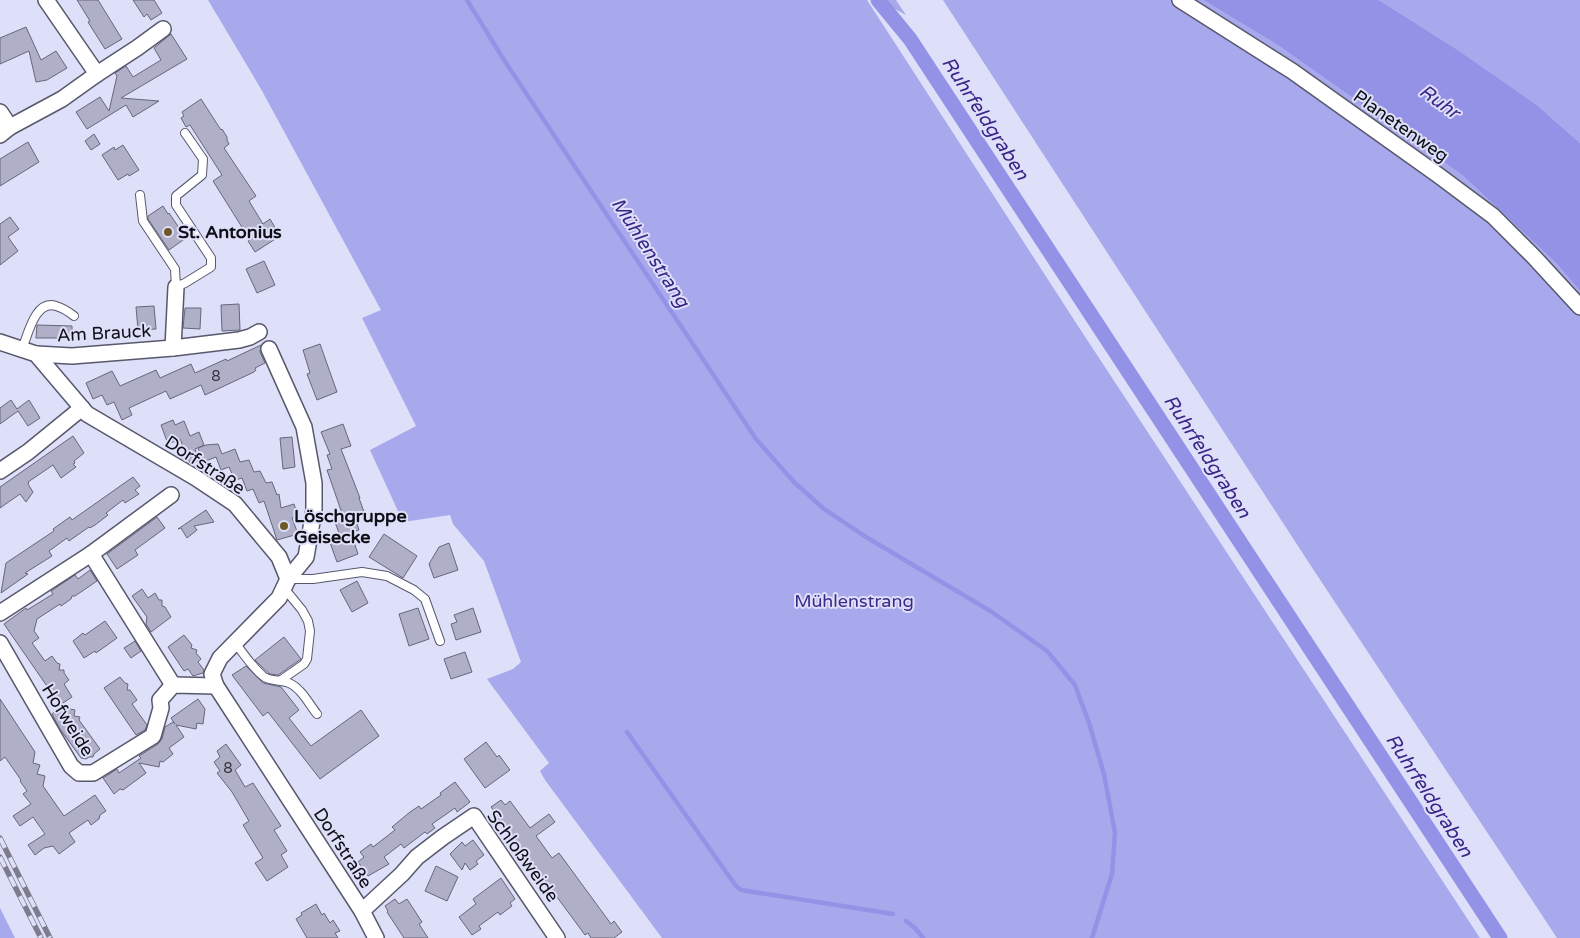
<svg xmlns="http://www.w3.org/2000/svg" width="1580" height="938" font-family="'Varela Round',sans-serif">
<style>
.green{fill:#a8a8ec}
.water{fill:#9492e7}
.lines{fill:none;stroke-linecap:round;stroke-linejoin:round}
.stream{stroke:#9492e7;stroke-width:4.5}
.canal{stroke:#9492e7;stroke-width:15}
.building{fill:#afb0c8;stroke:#66677c}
.lane-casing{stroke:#58586d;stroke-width:10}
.street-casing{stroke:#58586d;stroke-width:18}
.lane{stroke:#fff;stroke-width:8}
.street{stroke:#fff;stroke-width:15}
.rail-casing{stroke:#7c7c8d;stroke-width:5.5}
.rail{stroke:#dedff8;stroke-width:4;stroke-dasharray:11;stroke-linecap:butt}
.poi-dot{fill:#6f5828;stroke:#dedff8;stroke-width:2}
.labels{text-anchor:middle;stroke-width:4;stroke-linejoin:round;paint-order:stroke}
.number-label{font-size:15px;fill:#363642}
.street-label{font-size:18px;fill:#0e0e16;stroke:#dedff8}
.poi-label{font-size:18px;font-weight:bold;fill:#0e0e16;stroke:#dedff8;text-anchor:start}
.park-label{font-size:18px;fill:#3b298b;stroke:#dedff8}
.water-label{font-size:19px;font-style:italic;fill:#392688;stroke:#dedff8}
</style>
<rect width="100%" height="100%" fill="#dedff8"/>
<!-- green -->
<g class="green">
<polygon points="208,0 867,0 1080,329 1480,938 662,938 545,780 540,771 549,763 487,679 513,669 521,662 484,561 453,524 450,515 403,522 370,450 416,426 362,318 381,310 261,89"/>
<polygon points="878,0 896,0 906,15"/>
<polygon points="943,0 1203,0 1279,46 1462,175 1556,263 1580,291 1580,938 1557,938 1311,566"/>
<polygon points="1379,0 1580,0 1580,143 1537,105 1458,50"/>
<polygon points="0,908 15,938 0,938"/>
</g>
<!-- water -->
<polygon class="water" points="1203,0 1379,0 1458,50 1537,105 1580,143 1580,291 1556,263 1462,175 1279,46"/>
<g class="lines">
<!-- stream -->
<g class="stream">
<polyline points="467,0 504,60 756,439 794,482 824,509 866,537 992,612 1047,651 1075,685 1089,723 1104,774 1115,833 1112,874 1092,938"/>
<polyline points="627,732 736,886 741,890 893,914"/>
<polyline points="906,921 915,928 923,938"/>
</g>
<!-- canal -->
<polyline class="canal" points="878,0 910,39 1500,938"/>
</g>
<!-- building -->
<g class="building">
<polygon points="77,0 98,0 122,39 105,49 88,22 90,21"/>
<polygon points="133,0 154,0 162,13 151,20 147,14 144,17"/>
<polygon points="26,27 41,60 56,51 67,68 47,80 36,82 29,51 0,64 0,38"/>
<polygon points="171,34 187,59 121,98 159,101 133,117 126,105 87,129 76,112 100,97 109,111 117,76 115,73 126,66 133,77 161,60 154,48"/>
<polygon points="201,99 221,130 222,129 227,137 227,140 229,144 224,148 256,196 249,201 263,224 270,219 280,236 255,252 248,241 250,240 213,181 222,175 190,125 186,127 181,118 184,116 182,112"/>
<polygon points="94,134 100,144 91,150 85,141"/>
<polygon points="28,142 39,162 0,186 0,159"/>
<polygon points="123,145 139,170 129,176 128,174 118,180 102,155 114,147 115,150"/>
<polygon points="163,206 168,214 169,213 186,238 169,250 148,219 148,216"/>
<polygon points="10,217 19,229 8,237 18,251 0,265 0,224"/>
<polygon points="264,261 275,285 257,293 246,269"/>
<polygon points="239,304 240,330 222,331 221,305"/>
<polygon points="154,306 156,329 138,330 136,307"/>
<polygon points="185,308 201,308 200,329 183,328"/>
<polygon points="37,325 72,326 72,338 36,338"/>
<polygon points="320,344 337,392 317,400 307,374 310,373 303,350"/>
<polygon points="261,345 260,352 265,363 255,368 256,370 254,372 205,395 201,385 170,399 166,391 129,408 132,415 122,420 114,402 107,405 102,395 93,399 86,383 112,371 120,386 156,370 160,378 191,364 195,373 226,359 227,361"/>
<polygon points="11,400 17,409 29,400 40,418 28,426 18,411 0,424 0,408"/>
<polygon points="173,420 175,425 184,421 190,436 199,432 204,445 195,449 199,461 190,463 180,439 168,444 161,425"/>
<polygon points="343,424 351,446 341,449 360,498 359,498 364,512 354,515 359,530 351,533 358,554 337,562 329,540 340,536 335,522 344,519 327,470 332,469 327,455 330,454 321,432"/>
<polygon points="73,436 84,453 74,461 75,463 73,464 76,467 61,478 53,465 28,482 29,483 28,484 33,492 26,502 20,494 0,508 0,487"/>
<polygon points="292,437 295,467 283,469 280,438"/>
<polygon points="218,444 222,454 235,449 240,462 249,460 254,472 260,471 266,483 272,482 277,495 279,494 281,508 294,504 298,516 292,518 298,534 277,540 264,501 259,503 253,489 247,491 242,478 235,480 229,467 221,470 216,457 203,462 198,448 206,445"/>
<polygon points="133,477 140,486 135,490 139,494 125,503 123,500 106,513 108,515 95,525 90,528 89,527 69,541 67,538 49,551 52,556 25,573 28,574 1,593 6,563 54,531 53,529 70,517 72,520"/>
<polygon points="206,510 214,522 194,526 197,530 187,538 181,528 178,529"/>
<polygon points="157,517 165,528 135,550 138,555 117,569 107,554"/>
<polygon points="384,534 417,556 403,578 369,557"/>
<polygon points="449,543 458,570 434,578 429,564 439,547"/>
<polygon points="90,570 97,581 75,596 72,596 71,599 61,606 60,604 37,619 34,631 39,638 32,643 45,661 52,656 57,663 60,664 59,670 64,670 64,673 69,680 64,684 72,697 60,705 4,624 26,608 27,610 53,594 51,591 75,575 78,579"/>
<polygon points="357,581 368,603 352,612 340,590"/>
<polygon points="142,589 148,598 155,593 159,600 162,600 162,606 165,607 171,617 151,632 146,624 147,617 132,596"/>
<polygon points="418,608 429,639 409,646 399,614"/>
<polygon points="473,608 481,632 456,640 451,624 457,622 454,615"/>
<polygon points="105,621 117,638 96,653 95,651 84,658 73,641 83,633 85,635"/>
<polygon points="184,635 192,645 191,648 197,650 196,653 201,659 198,662 204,670 203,673 193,676 188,669 184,671 168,647"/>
<polygon points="284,637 301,659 278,675 270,674 263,668 255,660"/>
<polygon points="135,641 141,651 131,658 124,648"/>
<polygon points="465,652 472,672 451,679 444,659"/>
<polygon points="246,666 263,683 281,687 299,710 289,718 311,746 361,710 379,736 320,779 268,712 263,716 232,675"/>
<polygon points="120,677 125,683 128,684 127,690 130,690 137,700 132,704 147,725 145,730 136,735 104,688"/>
<polygon points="0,699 35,752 33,763 40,765 37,774 45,776 43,786 64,816 95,795 106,811 100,815 99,819 91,825 88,820 69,833 75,842 59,854 53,846 44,848 35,855 28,845 45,834 33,817 20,826 13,816 31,804 23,794 27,791 20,781 21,780 5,757 0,761"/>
<polygon points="198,699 205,709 203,724 197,723 196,729 176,725 184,737 169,748 173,754 163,762 160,761 159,767 139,763 146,773 123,790 120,789 114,794 103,778 117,769 119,773 141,758 139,756 158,744 162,739 165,727 173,722 175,724 171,718"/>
<polygon points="61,707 75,710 74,716 80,717 79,720 100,749 94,754 93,757 89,757 86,759 81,758 60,729 52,714"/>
<polygon points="486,742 497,757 499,755 510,770 485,788 464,759"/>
<polygon points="226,744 241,765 235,770 245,787 253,783 281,826 274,830 287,851 281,855 288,867 267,881 255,863 263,858 243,825 249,821 232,792 217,773 220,771 214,762 220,757 217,751"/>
<polygon points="455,782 470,802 457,812 455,808 432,824 435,828 427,834 425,832 404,848 401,844 384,857 389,864 368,876 358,862 364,857 360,852 371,844 373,847 395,830 392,827 410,812 419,806 421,809 441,795 440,793"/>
<polygon points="501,800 505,805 510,801 530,828 549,814 555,822 536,836 552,858 559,853 611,924 614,921 622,932 614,938 591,938 588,933 585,935 501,821 498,823 492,814 495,812 491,807"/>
<polygon points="473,840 484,855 476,861 478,864 470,870 465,863 462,870 450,854 462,842 465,846"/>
<polygon points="436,866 458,877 447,901 425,891"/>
<polygon points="501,878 515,899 510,903 512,906 500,915 498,912 479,926 481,929 472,935 459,917 476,904 473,899"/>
<polygon points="395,899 399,904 407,899 422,922 419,924 428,938 404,938 387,912 388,911 385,906"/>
<polygon points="316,904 322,915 324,913 330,923 333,920 340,931 335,933 338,938 307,938 296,919 302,915 301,913"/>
</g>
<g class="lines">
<defs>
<g id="lane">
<polyline points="140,195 143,221 175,269 176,287 185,283 211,267 211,258 176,205 176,196 202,175 203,159 185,133"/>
<path d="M22,349C28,335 35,299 56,306C63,308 69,312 74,316"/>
<polyline points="288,579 313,579 362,572 387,576 414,590 425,599 440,641"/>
<path d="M235,643C244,654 252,667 263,676C270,682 280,679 289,683C301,688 309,704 317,714"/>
<polyline points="281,680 304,664 307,659 310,631 308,621 302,610 284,588"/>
</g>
<g id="street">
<polyline points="46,0 97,74"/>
<polyline points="1180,0 1292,71 1438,175 1493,216 1533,256 1580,307"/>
<polyline points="0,112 10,127"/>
<polyline points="0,135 10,127 62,99 97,74 137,48 163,29"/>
<polyline points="0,342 36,354 87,414 196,478 235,504 279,557 288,579 279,598 220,658 212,674 216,686 362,911 376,938"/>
<polyline points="173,348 176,287"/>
<polyline points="269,349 304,427 314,483 314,510 306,557 288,579"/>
<polyline points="36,354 72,356 173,348 239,340 250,337 259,332"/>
<polyline points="0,471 28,452 82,408"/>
<polyline points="91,554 171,495"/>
<polyline points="0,613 91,554 173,685"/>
<polyline points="0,643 71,766 79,773 93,773 153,736 161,708 160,700 173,685 216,686"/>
<polyline points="362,911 402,874 417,857 443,837 474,816 557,938"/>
</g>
</defs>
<!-- lane casing -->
<use href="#lane" class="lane-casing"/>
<!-- street casing -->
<use href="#street" class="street-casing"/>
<!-- lane -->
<use href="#lane" class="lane"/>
<!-- street -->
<use href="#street" class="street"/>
<defs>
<g id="rail">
<polyline points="0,838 50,938"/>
<polyline points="0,857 41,938"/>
</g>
</defs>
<!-- rail casing -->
<use href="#rail" class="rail-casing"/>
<!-- rail -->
<use href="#rail" class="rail"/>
</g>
<!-- markers -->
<g class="poi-dot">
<circle cx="168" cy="232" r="5"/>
<circle cx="284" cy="526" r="5"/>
</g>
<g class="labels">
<!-- number labels -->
<g class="number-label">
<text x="216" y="381">8</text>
<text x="228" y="773">8</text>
</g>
<!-- street labels -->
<g class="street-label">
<text transform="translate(1401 126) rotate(35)" y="6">Planetenweg</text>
<text transform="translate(104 333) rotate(-3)" y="6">Am Brauck</text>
<text transform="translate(205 465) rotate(33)" y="6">Dorfstraße</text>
<text transform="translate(68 720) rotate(58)" y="6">Hofweide</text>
<text transform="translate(343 848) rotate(57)" y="6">Dorfstraße</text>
<text transform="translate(523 856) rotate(54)" y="6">Schloßweide</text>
</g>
<!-- poi labels -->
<g class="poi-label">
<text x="178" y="238">St. Antonius</text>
<text x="294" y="522">Löschgruppe<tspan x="294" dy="21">Geisecke</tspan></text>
</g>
<!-- park labels -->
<g class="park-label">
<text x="854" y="607">Mühlenstrang</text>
</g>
<!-- water labels -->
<g class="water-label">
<text transform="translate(1440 101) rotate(36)" y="7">Ruhr</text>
<text transform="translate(986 118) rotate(57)" y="7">Ruhrfeldgraben</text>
<text transform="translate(651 252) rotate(57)" y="7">Mühlenstrang</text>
<text transform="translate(1208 456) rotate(57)" y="7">Ruhrfeldgraben</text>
<text transform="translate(1430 795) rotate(57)" y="7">Ruhrfeldgraben</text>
</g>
</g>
</svg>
